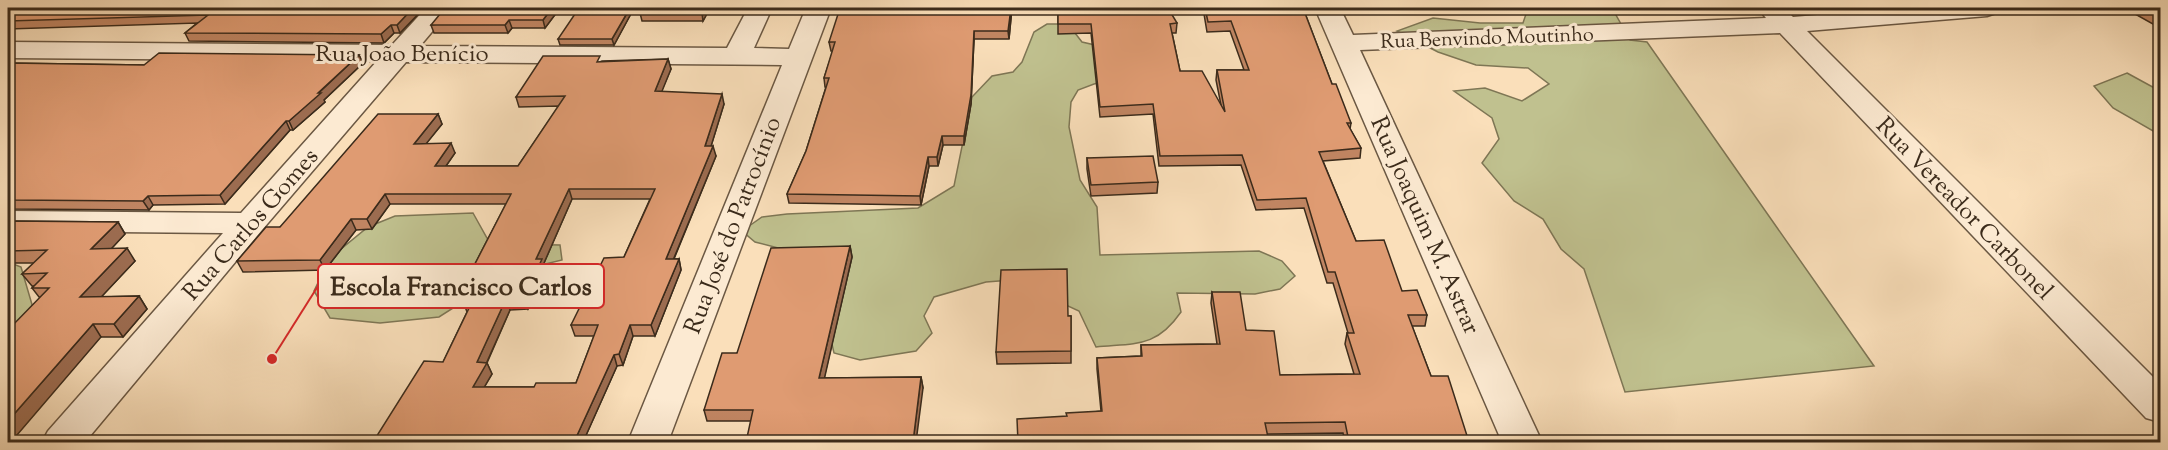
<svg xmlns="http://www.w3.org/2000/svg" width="2168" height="450" font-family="'Sorts Mill Goudy',serif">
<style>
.green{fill:#c0c18f;stroke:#7e7655;stroke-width:1.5}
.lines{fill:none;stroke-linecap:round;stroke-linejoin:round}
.minor-casing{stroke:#6b5843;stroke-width:3}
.minor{fill:#fcead2;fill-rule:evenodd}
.wall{fill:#c08562;stroke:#3b2b1b;stroke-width:1.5;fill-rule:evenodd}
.shaded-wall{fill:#9c6c50;stroke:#3b2b1b;stroke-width:1.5}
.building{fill:#df9b72;stroke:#3b2b1b;stroke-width:1.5;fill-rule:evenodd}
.labels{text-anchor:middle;stroke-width:6;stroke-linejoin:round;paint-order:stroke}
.far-street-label{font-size:20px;fill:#3b2b1b;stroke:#fcead2}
.street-label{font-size:24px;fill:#3b2b1b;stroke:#fcead2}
.leader{fill:none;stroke:#d62828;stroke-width:2}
.callout-dot{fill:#d62828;stroke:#fcead2;stroke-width:2}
.callout{fill:#fcead2;stroke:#d62828;stroke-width:2}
.callout-label{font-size:26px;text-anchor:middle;font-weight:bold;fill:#3b2b1b}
</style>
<rect width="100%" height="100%" fill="#fadfba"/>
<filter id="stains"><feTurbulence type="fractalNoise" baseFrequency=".00333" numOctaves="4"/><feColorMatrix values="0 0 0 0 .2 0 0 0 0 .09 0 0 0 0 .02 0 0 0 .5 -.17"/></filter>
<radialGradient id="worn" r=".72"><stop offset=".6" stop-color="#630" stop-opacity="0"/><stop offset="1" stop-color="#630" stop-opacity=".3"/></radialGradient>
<!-- green -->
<g class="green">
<polygon points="1528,8 1612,8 1630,40 1647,42 1874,366 1625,392 1584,269 1561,249 1543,219 1514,201 1482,163 1499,139 1492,118 1454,91 1485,88 1522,101 1549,84 1528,68 1476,65 1438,52 1397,31 1433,18 1480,23 1523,23"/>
<path d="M1047,24H1068L1082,42L1121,51L1132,75L1094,84L1078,90L1071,102L1069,127L1080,180L1097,207L1100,255L1259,251L1282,261L1295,276L1280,289L1255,294L1177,293L1181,312C1156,348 1136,343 1096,347L1079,311L1012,280L986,282L934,297L924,316L932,333L916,351L860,360L834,353L814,267L801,254L755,242L742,231L762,217L787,214L918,208L954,186L972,97L992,76L1013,72L1022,62L1034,32Z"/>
<polygon points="2127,73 2160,91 2160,135 2113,108 2094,86"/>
<polygon points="473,213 487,238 508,244 560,245 562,260 508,273 439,317 380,323 330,318 314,291 330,258 368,227 395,216"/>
<polygon points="8,262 21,267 33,308 8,350"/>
</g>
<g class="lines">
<defs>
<g id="minor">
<polygon points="426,8 452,8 420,46 727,48 748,8 772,8 754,48 789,49 806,8 831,8 668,442 628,442 782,65 406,62 262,230 85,442 42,442 48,431 223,233 8,231 8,211 241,213 377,61 8,58 8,42 392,45"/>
<polygon points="1315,8 1340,8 1353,35 1766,18 1762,13 1766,8 1784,8 1793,17 1902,8 1999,8 1996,13 1987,16 1807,31 2160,384 2160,422 2146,418 1780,33 1360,50 1542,442 1502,442"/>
</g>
</defs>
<!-- minor casing -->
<use href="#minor" class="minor-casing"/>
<!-- minor -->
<use href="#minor" class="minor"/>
</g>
<!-- wall -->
<g class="wall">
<polygon points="8,8 424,8 400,33 394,33 384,43 189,41 185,33 197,23 8,29"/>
<polygon points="560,8 545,28 512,28 508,33 434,33 431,25"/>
<polygon points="710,8 703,21 642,21 640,13"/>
<polygon points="1012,8 1009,39 974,39 971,104 964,145 943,145 938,166 929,166 921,205 789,203 787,194 806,151 826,87 825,87 824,78 833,51 831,51 829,42"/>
<polygon points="1058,8 1177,23 1176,33 1172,33 1180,71 1221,105 1216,80 1217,70 1244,70 1230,31 1207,32 1203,8 1303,8 1332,84 1351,123 1350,129 1361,148 1360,158 1323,161 1356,241 1402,291 1427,315 1425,326 1412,326 1431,376 1469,442 1345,442 1343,433 1267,434 1018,442 1067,416 1101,411 1097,369 1097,358 1141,356 1141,345 1217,344 1211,303 1212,292 1246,330 1280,375 1354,374 1345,344 1347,333 1348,333 1333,283 1327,283 1304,208 1256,210 1241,165 1159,166 1153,114 1100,117 1091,33 1058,34"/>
<polygon points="2139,8 2160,8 2160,28 2135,14"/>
<polygon points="633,10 614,45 560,45 558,39"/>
<polygon points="359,55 363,63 324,100 325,102 293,130 290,130 225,204 153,205 149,210 12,209 9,205 8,205 8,63 144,65"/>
<path d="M668,59L671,69L661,92L724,104L711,146L716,156L674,259H679L681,270L655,336H633L623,365L617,366L583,442H373L443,362L467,312L463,301L465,296L462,289L506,204H390L372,229L356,230L325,270L243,272L237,261L280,227L438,114L442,124L426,143L455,153L446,166H518L559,106L519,107L516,97L602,61ZM572,199H650L624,257L571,325L575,336H594L576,383L534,387H484L492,374L487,363L510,310L528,309L546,270L544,263Z"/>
<polygon points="1087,158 1158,182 1157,193 1091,196 1087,169"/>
<polygon points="8,221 118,222 125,234 111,249 135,261 101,297 139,296 147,309 123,337 101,337 39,297 32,288 33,286 32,286 22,274 34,263 8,263"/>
<polygon points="850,246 852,257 824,378 921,377 923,388 750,421 707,421 704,410 737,353"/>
<polygon points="1068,316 1071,316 1071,363 997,364 996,352"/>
</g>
<!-- shaded-wall -->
<g class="shaded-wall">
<polygon points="413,8 424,8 400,33 397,25"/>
<polygon points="552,8 560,8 545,28 543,20"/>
<polygon points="630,8 632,8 633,10 614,45 612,39"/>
<polygon points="704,8 710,8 703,21 702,13"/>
<polygon points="1011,8 1012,8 1009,39 1008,31"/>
<polygon points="509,20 512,28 508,33 505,25"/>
<polygon points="391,25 394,33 384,43 381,34"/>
<polygon points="974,31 974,39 971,104 964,145 964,136"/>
<polygon points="359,55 363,63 324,100 325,102 293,130 289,121"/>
<polygon points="668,59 671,69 658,101 655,91"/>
<polygon points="722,94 724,104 708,156 705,146"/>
<polygon points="438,114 442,124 418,154 414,144"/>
<polygon points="286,121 290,130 225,204 220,195"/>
<polygon points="942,136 943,145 938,166 937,157"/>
<polygon points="451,143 455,153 439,176 435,166"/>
<polygon points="713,146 716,156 669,270 666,259"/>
<polygon points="928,157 929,166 921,205 920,196"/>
<polygon points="569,189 572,199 544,263 546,270 528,309 524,298 536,259"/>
<polygon points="385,194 390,204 372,229 367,219"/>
<polygon points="148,196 153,205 149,210 143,201"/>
<polygon points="351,219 356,230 325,270 320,260"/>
<polygon points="118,222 125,234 99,262 91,249"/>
<polygon points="850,246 852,257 822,389 819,378"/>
<polygon points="127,248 135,261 89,310 80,297"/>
<polygon points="679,259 681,270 655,336 651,325"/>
<polygon points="139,296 147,309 123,337 114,324"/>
<polygon points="506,299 510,310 486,364 487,363 492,374 478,398 473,387 477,362"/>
<polygon points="93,324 101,337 11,442 8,442 8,421"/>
<polygon points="630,325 633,336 623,365 619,354"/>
<polygon points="614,355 617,366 583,442 574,442"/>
<polygon points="921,377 923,388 916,442 913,442"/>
</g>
<!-- building -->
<g class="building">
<polygon points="8,8 413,8 397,25 391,25 381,34 185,33 208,15 8,21"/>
<polygon points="445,8 552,8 543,20 509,20 505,25 431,25"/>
<polygon points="579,8 630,8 612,39 558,39"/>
<polygon points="643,8 704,8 702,13 640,13"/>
<polygon points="840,8 1011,8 1008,31 974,31 971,95 964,136 942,136 937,157 928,157 920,196 787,194 806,151 829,78 824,78 835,42 829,42"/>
<polygon points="1058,8 1168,8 1177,23 1170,24 1180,71 1202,71 1225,112 1217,70 1249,70 1231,21 1208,22 1205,8 1303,8 1332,84 1336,84 1351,123 1347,123 1361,148 1319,152 1356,241 1384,240 1402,291 1417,290 1427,315 1408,315 1431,376 1448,376 1469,442 1349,442 1345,422 1265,423 1269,442 1003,442 1018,442 1017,419 1067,416 1066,413 1102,411 1097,358 1142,356 1141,345 1220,344 1212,292 1240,292 1246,330 1274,331 1280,375 1360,374 1347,333 1354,333 1335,272 1328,272 1306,198 1257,200 1242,155 1160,156 1153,104 1100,107 1091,24 1058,24"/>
<polygon points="2148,8 2160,8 2160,14"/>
<polygon points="159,53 359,55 318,93 321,93 289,121 286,121 220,195 148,196 143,201 8,200 8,198 9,196 8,196 8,63 144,65"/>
<path d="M543,56H600L597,62L668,59L655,91L722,94L705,146H713L666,259H679L651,325H630L619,354L614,355L574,442H373L424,361L443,362L473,300L463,301L469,289H462L511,194H385L367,219H351L320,260L237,261L266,227H280L378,114H438L414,144L451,143L435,166H518L565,96L516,97ZM569,189H655L624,257L604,258L571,325H598L576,383H536L534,387H473L487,363L477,362L506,299L524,298L542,259H536Z"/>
<polygon points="1153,156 1158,182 1091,185 1087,158"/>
<polygon points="8,221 118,222 91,249 127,248 80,297 139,296 114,324 93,324 8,421 8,330 49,288 32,288 47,273 22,274 47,250 8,251"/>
<polygon points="850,246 819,378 921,377 913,442 746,442 753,410 704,410 722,353 737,353 771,248"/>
<polygon points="1067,269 1068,316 1071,316 1071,351 996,352 1001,270"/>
</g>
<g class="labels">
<!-- far-street labels -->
<g class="far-street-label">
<text transform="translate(1487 37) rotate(-2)" y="7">Rua Benvindo Moutinho</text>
</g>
<!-- street labels -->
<g class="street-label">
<text x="402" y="61">Rua João Benício</text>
<text transform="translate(1965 208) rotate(46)" y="8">Rua Vereador Carbonel</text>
<text transform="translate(250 224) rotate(-49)" y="8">Rua Carlos Gomes</text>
<text transform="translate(732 225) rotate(-69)" y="8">Rua José do Patrocínio</text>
<text transform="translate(1426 225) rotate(66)" y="8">Rua Joaquim M. Astrar</text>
</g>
</g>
<!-- callouts -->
<path class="leader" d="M272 359L318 286"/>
<circle class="callout-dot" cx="272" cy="359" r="6"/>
<rect class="callout" x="318" y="264" width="286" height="44" rx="6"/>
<g class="callout-label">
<text x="461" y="295">Escola Francisco Carlos</text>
</g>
<!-- margin -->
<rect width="2168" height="450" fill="none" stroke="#fadfba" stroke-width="30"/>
<rect x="9" y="9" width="2150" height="432" fill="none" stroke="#3b2b1b" stroke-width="3"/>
<rect x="15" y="15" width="2138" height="420" fill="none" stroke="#3b2b1b" stroke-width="1.5"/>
<rect width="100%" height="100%" filter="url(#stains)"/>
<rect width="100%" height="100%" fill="url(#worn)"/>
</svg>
